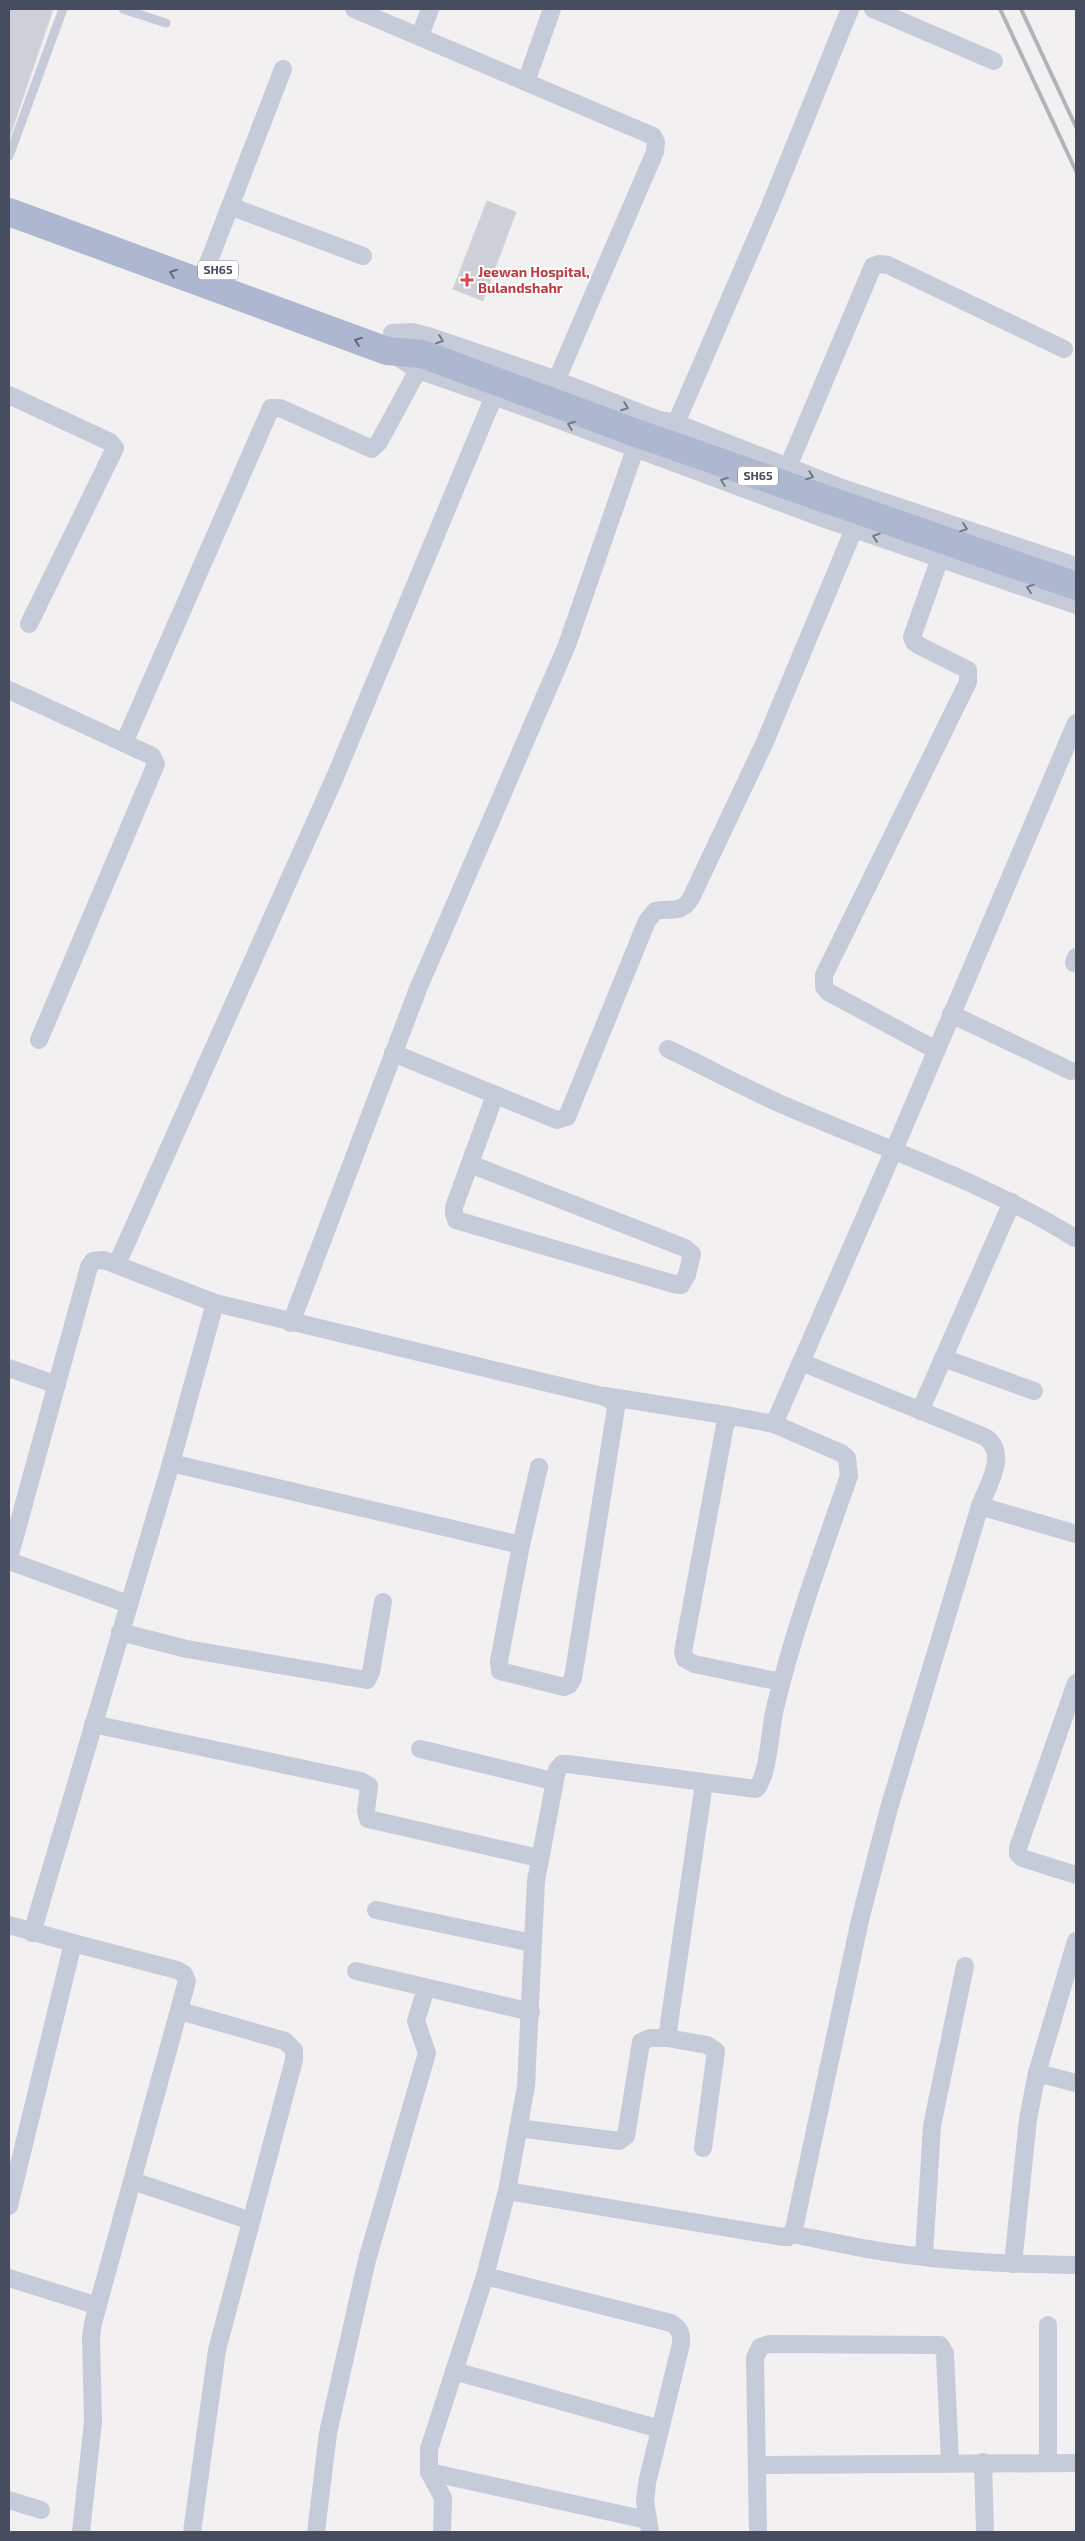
<svg xmlns="http://www.w3.org/2000/svg" width="1085" height="2541" font-family="'Exo 2',sans-serif">
<style>
.building{fill:#ced0d8;stroke:#d3d4dc}
.lines{fill:none;stroke-linecap:round;stroke-linejoin:round}
.service{stroke:#c5cbd8;stroke-width:9}
.minor{stroke:#c5cbd8;stroke-width:18}
.primary{stroke:#aeb7d0;stroke-width:28}
.rail{stroke:#b1b3ba;stroke-width:4}
.oneway{stroke:#60687a}
.oneway2{stroke:#727989}
.health-dot{fill:#e0444e;stroke:#fff;stroke-width:2}
.labels{text-anchor:middle;stroke-width:4;stroke-linejoin:round;paint-order:stroke}
.shield{fill:#fff;stroke:#7e828e;stroke-width:1}
.shield-label{font-size:12px;font-weight:bold;fill:#464d5e}
.health-label{font-size:14px;font-weight:bold;fill:#be3a42;stroke:#fff;text-anchor:start}
</style>
<rect width="100%" height="100%" fill="#f2f0f0"/>
<!-- building -->
<g class="building">
<polygon points="9,9 53,9 9,139"/>
<polygon points="487,201 516,212 483,301 453,289"/>
</g>
<g class="lines">
<!-- service -->
<g class="service">
<polyline points="123,9 166,23"/>
<polyline points="9,156 63,9"/>
</g>
<!-- minor -->
<g class="minor">
<polyline points="354,9 653,136 656,142 655,152 556,381"/>
<polyline points="873,9 994,61"/>
<polyline points="420,36 430,9"/>
<polyline points="526,82 552,9"/>
<polyline points="230,206 363,256"/>
<polyline points="207,266 283,69"/>
<polyline points="392,333 412,332 428,336 540,374 656,419 676,423 839,487 1076,566"/>
<polyline points="392,354 418,370 527,408 828,520 1076,605"/>
<polyline points="9,395 110,442 115,448 29,624"/>
<polyline points="676,423 770,206 850,9"/>
<polyline points="788,467 873,266 880,264 888,265 1064,349"/>
<polyline points="9,690 152,756 156,764 39,1040"/>
<polyline points="124,743 271,408 280,408 372,449 379,442 418,370"/>
<polyline points="1074,963 1076,957"/>
<polyline points="951,1014 1071,1071"/>
<path d="M668,1049C706,1067 743,1087 781,1104C880,1147 983,1181 1075,1238"/>
<polyline points="936,1050 828,992 824,987 824,975 968,682 968,670 920,646 914,642 912,637 940,558"/>
<path d="M393,1053L557,1120L567,1117L647,921L655,911C671,907 681,915 691,898L764,744L854,529"/>
<polyline points="470,1164 685,1248 692,1254 687,1275 681,1285 674,1284 456,1220 454,1214 454,1207 495,1095"/>
<polyline points="117,1264 335,777 494,396"/>
<polyline points="291,1323 418,989 567,645 635,449"/>
<polyline points="943,1358 1034,1391"/>
<polyline points="9,1368 57,1385"/>
<polyline points="605,1396 731,1416"/>
<polyline points="920,1411 1012,1202"/>
<polyline points="774,1424 894,1150 1076,723"/>
<polyline points="980,1506 1076,1534"/>
<polyline points="521,1545 539,1467"/>
<polyline points="9,1558 89,1267 93,1261 104,1260 215,1303 602,1396 615,1402 616,1408 573,1678 569,1685 564,1687 500,1671 499,1661 521,1545 171,1463"/>
<polyline points="9,1561 128,1604"/>
<polyline points="120,1632 187,1649 367,1680 371,1672 383,1602"/>
<polyline points="1076,1683 1018,1848 1018,1854 1022,1858 1076,1875"/>
<polyline points="93,1724 361,1781 369,1786 366,1811 368,1819 539,1858"/>
<polyline points="420,1749 553,1781"/>
<polyline points="376,1910 532,1943"/>
<polyline points="9,1925 73,1943 9,2206"/>
<polyline points="32,1933 171,1463 215,1303"/>
<polyline points="73,1943 177,1970 184,1974 187,1981 93,2323 91,2337 93,2422 81,2532"/>
<polyline points="356,1971 531,2012"/>
<polyline points="180,2011 285,2041 294,2050 294,2060 217,2350 192,2532"/>
<polyline points="667,2038 707,2045 716,2051 703,2148"/>
<polyline points="1037,2073 1076,2083"/>
<polyline points="518,2128 619,2141 626,2136 641,2042 650,2038 667,2038 704,1783"/>
<polyline points="133,2181 251,2221"/>
<path d="M507,2191L783,2237H788L794,2229L860,1920L889,1808L980,1506C988,1485 1009,1453 985,1437L801,1362"/>
<path d="M792,2234C823,2240 854,2247 886,2252C949,2262 1013,2264 1076,2265"/>
<polyline points="924,2256 932,2126 965,1966"/>
<polyline points="1013,2264 1028,2119 1037,2073 1076,1941"/>
<path d="M485,2276L671,2323C680,2328 682,2334 681,2344L647,2483L645,2501L650,2532"/>
<polyline points="9,2278 98,2306"/>
<polyline points="1048,2325 1048,2463"/>
<polyline points="454,2371 660,2429"/>
<polyline points="983,2462 985,2532"/>
<polyline points="757,2465 1076,2463"/>
<polyline points="429,2472 647,2520"/>
<polyline points="9,2500 41,2510"/>
<polyline points="316,2532 328,2433 367,2260 427,2053 416,2021 426,1988"/>
<path d="M442,2532L443,2498L429,2472V2449L485,2276L507,2191L526,2086L536,1881L557,1770L562,1764H568L756,1789C769,1775 770,1728 775,1708C794,1629 822,1553 849,1476L847,1458L841,1453L774,1424L731,1416L725,1425L683,1652L685,1659L694,1664L781,1682"/>
<polyline points="758,2532 755,2358 760,2347 769,2344 940,2345 945,2353 950,2463"/>
</g>
<!-- primary -->
<polyline class="primary" points="9,212 387,351 422,354 639,434 1076,586"/>
<!-- rail -->
<g class="rail">
<polyline points="1000,9 1076,171"/>
<polyline points="1021,9 1076,127"/>
</g>
</g>
<!-- one-way arrows -->
<defs><path id="oneway-chevron" d="M-2-3.5L2.5 0L-2 3.5" fill="none" stroke-width="1.6" stroke-linecap="round" stroke-linejoin="round" transform="scale(1.25)"/></defs>
<g class="oneway">
<use href="#oneway-chevron" transform="translate(173 273) rotate(-160)"/>
<use href="#oneway-chevron" transform="translate(358 341) rotate(-160)"/>
</g>
<g class="oneway2">
<use href="#oneway-chevron" transform="translate(440 340) rotate(20)"/>
<use href="#oneway-chevron" transform="translate(625 407) rotate(21)"/>
<use href="#oneway-chevron" transform="translate(571 425) rotate(-159)"/>
<use href="#oneway-chevron" transform="translate(810 476) rotate(21)"/>
<use href="#oneway-chevron" transform="translate(724 481) rotate(-160)"/>
<use href="#oneway-chevron" transform="translate(964 528) rotate(19)"/>
<use href="#oneway-chevron" transform="translate(876 537) rotate(-162)"/>
<use href="#oneway-chevron" transform="translate(1030 588) rotate(-161)"/>
</g>
<!-- markers -->
<path class="health-dot" d="M464.5 272.5h5v5h5v5h-5v5h-5v-5h-5v-5h5z"/>
<g class="labels">
<!-- shield labels -->
<g class="shield">
<rect x="198" y="260.5" width="40" height="19" rx="4"/>
<rect x="738" y="466.5" width="40" height="19" rx="4"/>
</g>
<g class="shield-label">
<text x="218" y="274">SH65</text>
<text x="758" y="480">SH65</text>
</g>
<!-- health labels -->
<g class="health-label">
<text x="478" y="277">Jeewan Hospital,<tspan x="478" dy="16">Bulandshahr</tspan></text>
</g>
</g>
<!-- border -->
<rect width="1085" height="2541" fill="none" stroke="#464d5e" stroke-width="20"/>
</svg>
